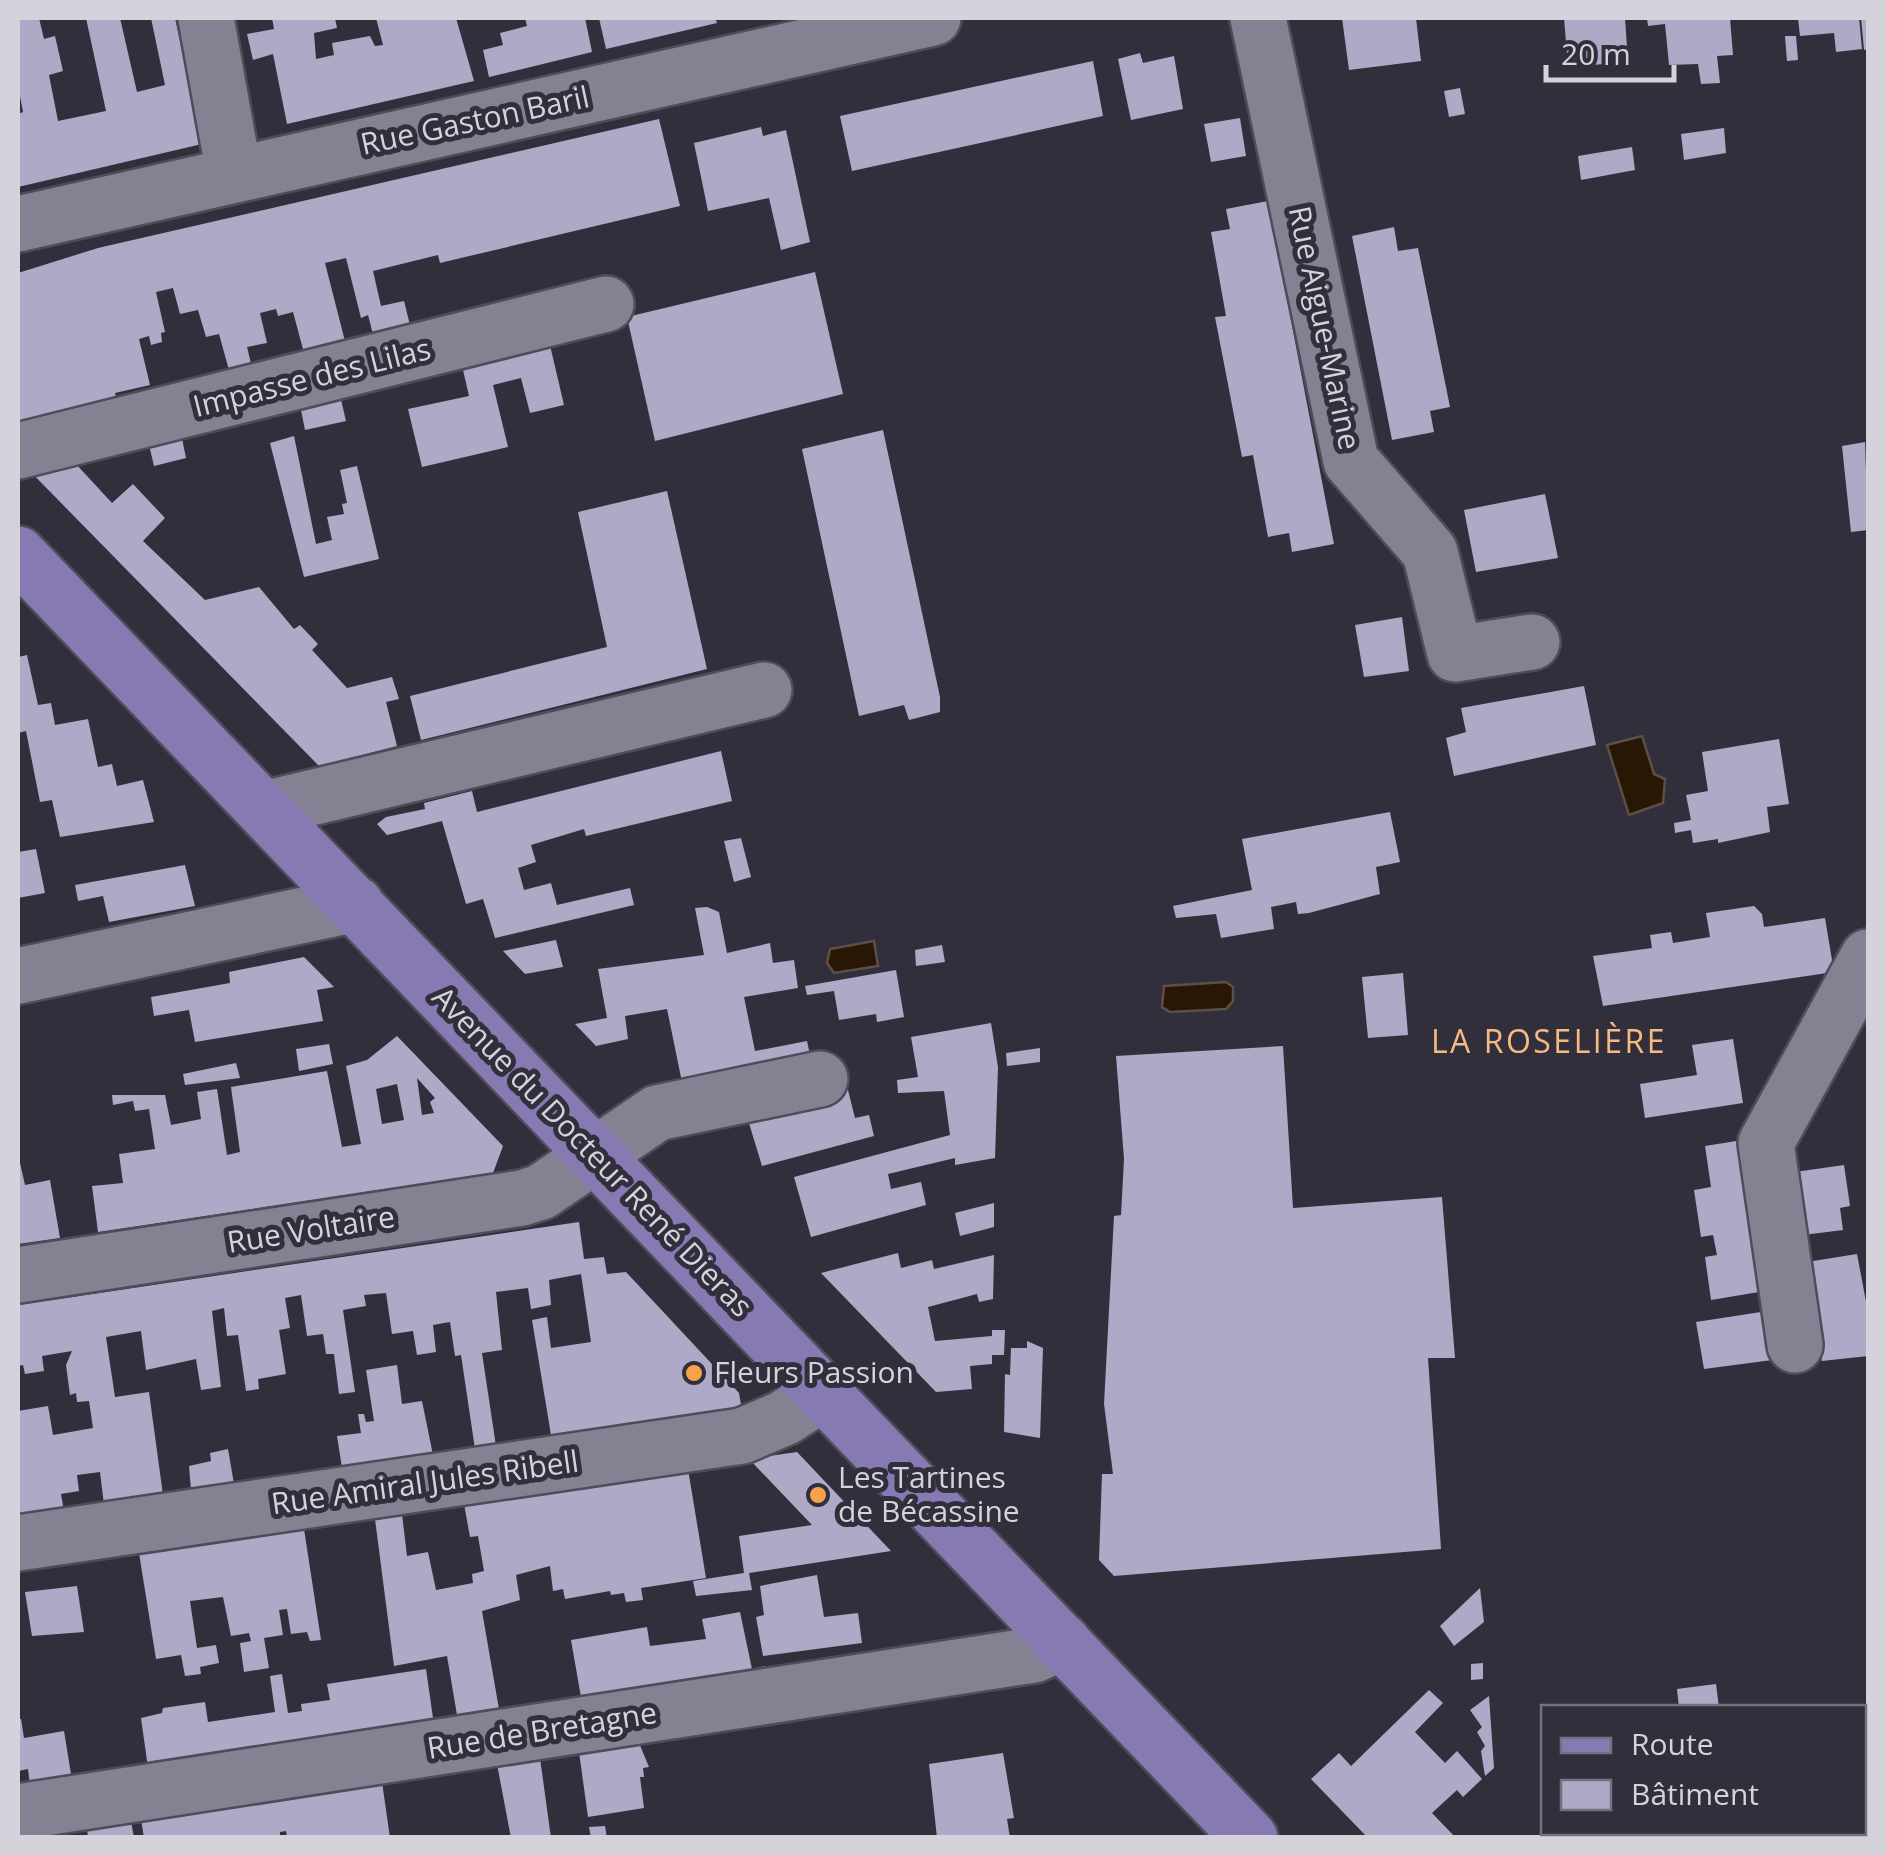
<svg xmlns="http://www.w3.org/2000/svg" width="1886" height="1855" font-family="'Open Sans',sans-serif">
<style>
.water{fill:#291705;stroke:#5c4f46;stroke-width:2.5}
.building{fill:#aea9c6;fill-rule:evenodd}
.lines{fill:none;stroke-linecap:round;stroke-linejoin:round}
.minor-casing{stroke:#4e4c58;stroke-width:60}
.major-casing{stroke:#4e4c58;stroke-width:60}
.minor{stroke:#848192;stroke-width:55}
.major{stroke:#877ab3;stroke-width:55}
.poi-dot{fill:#f7a148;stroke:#322f3d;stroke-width:4}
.labels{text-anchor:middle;stroke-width:10;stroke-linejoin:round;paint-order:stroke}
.street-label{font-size:30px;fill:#d4d3dc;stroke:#322f3d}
.poi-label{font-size:30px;fill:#d4d3dc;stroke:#322f3d;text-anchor:start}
.neighbourhood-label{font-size:32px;letter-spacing:2.5px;fill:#f5b981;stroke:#322f3d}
</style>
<rect width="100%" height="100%" fill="#322f3d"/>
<!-- water -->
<g class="water">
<polygon points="1642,736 1654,774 1665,779 1663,803 1629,815 1607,745"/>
<polygon points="874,941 878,966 834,973 827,963 830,949"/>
<polygon points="1226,982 1233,987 1233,1001 1226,1009 1170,1012 1162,1007 1164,986"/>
</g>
<!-- building -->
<g class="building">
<polygon points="18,18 39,18 44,39 55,36 63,71 49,75 58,121 106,111 86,18 120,18 137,92 165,85 151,18 175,18 202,144 18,187 18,114 23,112 18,86"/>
<polygon points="272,18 335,18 337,28 314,33 316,59 334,55 332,43 370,36 375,46 383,45 376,18 456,18 474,81 287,124 273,54 253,60 247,34 274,29"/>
<polygon points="525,18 585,18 592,52 489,77 483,50 503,45 500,33 527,26"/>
<polygon points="599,18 715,18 717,23 606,49"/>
<polygon points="1342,18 1416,18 1421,61 1349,70"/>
<polygon points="1564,18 1625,18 1628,62 1568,67"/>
<polygon points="1647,18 1730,18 1733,55 1717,56 1720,83 1701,84 1698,64 1669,65 1665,24 1648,26"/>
<polygon points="1798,18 1859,18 1862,49 1836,52 1834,33 1800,36"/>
<polygon points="1861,18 1868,18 1868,49 1864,50"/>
<polygon points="1785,36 1796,36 1798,60 1787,61"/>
<polygon points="1140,53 1143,63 1174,56 1183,109 1131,120 1118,59"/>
<polygon points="1093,61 1103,116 852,171 840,116"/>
<polygon points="1460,88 1465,114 1449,117 1444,91"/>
<polygon points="1240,118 1246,156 1211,162 1204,124"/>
<polygon points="659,119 680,206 440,263 438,255 373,271 381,306 404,301 413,337 376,346 368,315 361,318 346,258 325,263 348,353 307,364 293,312 278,316 276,309 260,313 267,343 247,347 254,376 232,381 219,334 206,337 198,310 180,314 173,288 156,292 165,332 161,333 162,342 151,345 149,336 139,339 150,385 115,393 119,410 18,437 18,273 98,248"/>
<polygon points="761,127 763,136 786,130 810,242 781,250 769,198 708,211 694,143"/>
<polygon points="1724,128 1726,153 1684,160 1681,134"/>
<polygon points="1632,147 1635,170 1581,180 1578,156"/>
<polygon points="1268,201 1334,544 1292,552 1289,533 1268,537 1253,455 1242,457 1215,317 1226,316 1211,232 1230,229 1226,209"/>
<polygon points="1394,227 1398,251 1418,248 1450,407 1430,411 1434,432 1392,440 1352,236"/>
<polygon points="815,272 843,394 655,441 627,317"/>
<polygon points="549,341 564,405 530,413 521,378 493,385 508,447 422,467 408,409 469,396 460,357"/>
<polygon points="338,387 346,421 305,430 299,400"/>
<polygon points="179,424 186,458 154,466 146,432"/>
<polygon points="883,430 940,697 940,712 909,720 904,705 859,716 802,449"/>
<polygon points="294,436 316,544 332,540 327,517 344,514 342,504 347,503 340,470 357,466 379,559 304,577 270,443"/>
<polygon points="1865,442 1868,530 1851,532 1842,446"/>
<polygon points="63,450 112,503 133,484 165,518 143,541 205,600 259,587 294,629 300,625 318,644 312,650 347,688 392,677 399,699 386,702 397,746 319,766 19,460"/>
<polygon points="667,491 707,669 421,740 410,696 607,647 578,512"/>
<polygon points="1545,494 1558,558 1476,572 1464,510"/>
<polygon points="1402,617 1409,671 1364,677 1355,625"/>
<polygon points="27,655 38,705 51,703 55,725 88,719 98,767 112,764 117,786 143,780 154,822 60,837 52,800 40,802 26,731 18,733 18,657"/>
<polygon points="1584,686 1596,745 1454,776 1446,738 1466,732 1461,708"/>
<polygon points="1779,739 1789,804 1767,807 1770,832 1718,843 1718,839 1693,843 1691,830 1675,833 1674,823 1691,820 1686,795 1708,791 1702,752"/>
<polygon points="721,751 732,801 586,836 584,829 531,845 536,862 518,868 524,890 551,883 557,905 630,888 634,905 495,938 483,899 466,904 442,821 387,835 377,824 386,817 425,809 424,803 472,791 477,812"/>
<polygon points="1390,812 1400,862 1376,867 1380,894 1309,913 1298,914 1296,902 1271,907 1274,929 1221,938 1216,914 1176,918 1173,906 1252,890 1242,839"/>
<polygon points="741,838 751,877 734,882 724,841"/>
<polygon points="36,849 45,893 18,898 18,852"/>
<polygon points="185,865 195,906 109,922 103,896 78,901 75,885"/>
<polygon points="1754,906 1762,914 1764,927 1825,918 1834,972 1603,1006 1593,956 1652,948 1650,935 1671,932 1673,943 1710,937 1706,913"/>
<polygon points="707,907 719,912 727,953 770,943 773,963 794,960 798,988 744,997 755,1051 807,1041 812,1064 684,1092 667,1009 625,1016 628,1039 596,1046 575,1024 607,1018 598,969 704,955 695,908"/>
<polygon points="556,940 563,967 525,974 503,951"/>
<polygon points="942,945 945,962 916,966 915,950"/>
<polygon points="304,957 334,987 317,990 323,1021 195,1042 189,1010 154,1016 151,997 230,983 229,972"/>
<polygon points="896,970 904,1017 877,1022 876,1014 839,1020 834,991 807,995 805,986"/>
<polygon points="1403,973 1408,1035 1368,1038 1362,977"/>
<polygon points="991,1023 998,1067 995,1158 955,1165 955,1158 888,1174 891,1189 921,1182 926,1205 811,1237 794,1177 950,1135 944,1091 898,1093 897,1080 918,1077 911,1037"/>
<path d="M397,1036L503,1146L493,1173L98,1232L92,1186L123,1183L119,1154L155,1149L149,1109L135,1111L133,1101L113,1105L112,1095H165L171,1125L201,1119L197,1092L217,1089L227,1155L240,1152L231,1087L327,1071L342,1147L361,1144L346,1066L367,1060ZM417,1078L435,1098L430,1102L434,1113L422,1115ZM397,1084L404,1120L382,1124L376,1089Z"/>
<polygon points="1733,1039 1743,1103 1645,1118 1640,1084 1697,1075 1692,1045"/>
<polygon points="329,1044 333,1064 299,1071 296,1049"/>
<polygon points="1283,1046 1293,1208 1442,1197 1455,1358 1428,1358 1441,1549 1114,1576 1099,1560 1102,1474 1113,1474 1104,1404 1114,1216 1121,1215 1124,1159 1116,1056"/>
<polygon points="1040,1048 1040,1062 1007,1066 1006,1053"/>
<polygon points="236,1063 240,1078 185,1085 183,1074"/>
<polygon points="847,1086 855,1118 869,1115 874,1136 762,1166 745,1110"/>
<polygon points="1749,1139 1771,1290 1711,1300 1705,1257 1717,1255 1713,1235 1701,1237 1694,1190 1711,1187 1705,1146"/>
<polygon points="18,1154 25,1185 50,1180 60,1238 18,1244"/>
<polygon points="1844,1165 1850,1206 1840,1208 1843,1230 1803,1235 1795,1172"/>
<polygon points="994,1203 994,1227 960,1236 955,1213"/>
<polygon points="579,1222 584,1259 604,1257 607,1274 626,1272 739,1393 742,1411 551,1435 532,1320 547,1317 551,1348 591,1342 581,1274 549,1280 551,1305 531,1309 528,1288 496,1292 502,1350 482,1353 496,1446 475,1449 461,1355 455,1356 450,1322 433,1325 436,1352 417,1355 413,1331 392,1334 386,1293 364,1295 366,1306 343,1310 355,1392 339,1394 334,1354 326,1354 323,1334 307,1336 301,1295 285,1298 290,1328 279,1330 286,1374 258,1379 259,1389 246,1391 238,1335 227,1336 224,1308 212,1311 221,1387 201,1390 196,1359 146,1370 141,1331 106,1337 115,1397 149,1392 163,1495 104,1505 100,1472 77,1475 79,1491 61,1494 64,1511 18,1519 18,1411 48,1406 53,1435 93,1428 89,1401 77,1402 76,1393 70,1395 66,1365 72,1351 42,1356 44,1371 25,1374 23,1365 18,1366 18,1305"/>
<polygon points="898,1253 901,1268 932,1260 934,1269 994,1255 993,1299 979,1302 977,1294 928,1307 935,1341 992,1336 992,1330 1005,1330 1004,1355 992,1355 992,1364 970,1366 972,1389 936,1392 821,1273"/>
<polygon points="1857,1254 1868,1312 1868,1356 1822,1361 1807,1262"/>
<polygon points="1774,1310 1780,1359 1704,1369 1696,1322"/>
<polygon points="1027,1341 1043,1348 1040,1438 1004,1432 1005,1374 1010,1375 1011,1348 1027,1348"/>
<polygon points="397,1365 402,1404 422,1401 433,1455 342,1468 337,1436 361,1433 358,1414 364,1414 366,1422 374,1421 366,1370"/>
<polygon points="228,1449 234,1484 191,1490 189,1466 211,1461 210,1453"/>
<polygon points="797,1452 891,1551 749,1573 752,1590 696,1596 693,1581 744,1573 739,1536 812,1525 749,1459"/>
<polygon points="688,1469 706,1578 641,1588 643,1600 626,1602 624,1593 611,1595 610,1591 565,1599 563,1589 553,1591 550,1566 516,1575 520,1600 482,1611 500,1715 458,1721 447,1656 394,1666 375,1519 402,1514 407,1556 428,1552 436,1590 473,1583 472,1574 484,1571 478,1536 470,1537 464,1504"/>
<polygon points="304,1529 321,1640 310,1641 307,1632 291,1634 287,1609 279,1610 283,1635 264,1638 269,1668 244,1672 240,1643 251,1641 249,1633 231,1636 223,1597 190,1601 197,1648 216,1645 219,1663 200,1667 201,1674 185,1676 181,1655 156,1659 139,1553"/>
<polygon points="817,1575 824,1617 858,1613 862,1643 763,1656 756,1617 764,1615 760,1586"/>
<polygon points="77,1586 84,1632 32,1636 25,1592"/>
<polygon points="1480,1588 1484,1622 1454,1646 1440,1626"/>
<polygon points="740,1612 752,1669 765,1666 765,1675 582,1703 571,1640 647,1627 650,1646 706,1639 702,1619"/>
<polygon points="1483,1663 1483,1679 1471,1680 1471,1664"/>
<polygon points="426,1669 434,1725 148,1768 141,1718 162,1713 163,1708 205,1702 208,1722 275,1712 270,1676 282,1674 288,1713 302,1711 301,1704 330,1700 327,1684"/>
<polygon points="1716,1684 1719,1708 1679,1708 1677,1689"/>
<polygon points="1429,1690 1443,1703 1415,1732 1445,1763 1457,1751 1482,1779 1463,1797 1457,1790 1432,1813 1456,1838 1368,1838 1311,1779 1339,1753 1351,1766"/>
<polygon points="1489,1696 1494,1768 1485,1776 1481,1751 1485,1746 1477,1732 1482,1727 1470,1710"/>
<polygon points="18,1719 21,1719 24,1738 64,1731 72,1780 30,1786 28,1769 18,1771"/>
<polygon points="639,1743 649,1767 643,1768 644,1777 640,1777 644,1808 588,1817 579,1752"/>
<polygon points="1003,1753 1014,1818 1007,1819 1010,1838 937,1838 929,1764"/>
<polygon points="540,1758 551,1838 511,1838 497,1764"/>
<polygon points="382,1782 390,1838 287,1838 286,1831 280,1832 280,1838 144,1838 141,1819"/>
<polygon points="1864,1820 1868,1838 1821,1838 1819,1832 1864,1832"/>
<polygon points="131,1821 134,1838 88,1838 87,1828"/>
<polygon points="605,1826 607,1838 591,1838 589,1827"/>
<polygon points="1645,1832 1719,1832 1720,1838 1646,1838"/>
</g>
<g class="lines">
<defs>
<g id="minor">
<polyline points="206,18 234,173"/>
<polyline points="1258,18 1351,461 1430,552 1455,654 1532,642"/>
<polyline points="18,224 933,18"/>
<polyline points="18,451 606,304"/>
<polyline points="264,809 764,690"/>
<polyline points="18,976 356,904"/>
<polyline points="18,1275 522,1198 541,1192 657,1113 820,1079"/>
<polyline points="1795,1345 1766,1143 1868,957"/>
<polyline points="18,1543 742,1436 784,1418 823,1393"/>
<polyline points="18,1812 1034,1655 1063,1642"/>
</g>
<polyline id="major" points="18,554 1250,1838"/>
</defs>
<!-- minor casing -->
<use href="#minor" class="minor-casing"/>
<!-- major casing -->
<use href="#major" class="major-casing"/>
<!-- minor -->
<use href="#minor" class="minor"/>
<!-- major -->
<use href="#major" class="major"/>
</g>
<!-- markers -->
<g class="poi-dot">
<circle cx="694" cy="1373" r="10"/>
<circle cx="818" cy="1495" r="10"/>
</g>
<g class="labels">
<!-- street labels -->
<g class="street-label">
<text transform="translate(475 121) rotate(-12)" y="10">Rue Gaston Baril</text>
<text transform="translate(1324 328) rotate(78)" y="10">Rue Aigue-Marine</text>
<text transform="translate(312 378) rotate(-14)" y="10">Impasse des Lilas</text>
<text transform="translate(592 1152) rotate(46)" y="10">Avenue du Docteur René Dieras</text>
<text transform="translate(311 1230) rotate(-9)" y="10">Rue Voltaire</text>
<text transform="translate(425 1483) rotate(-8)" y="10">Rue Amiral Jules Ribell</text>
<text transform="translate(542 1731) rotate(-9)" y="10">Rue de Bretagne</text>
</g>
<!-- poi labels -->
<g class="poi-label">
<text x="714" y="1383">Fleurs Passion</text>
<text x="838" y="1488">Les Tartines<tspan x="838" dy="34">de Bécassine</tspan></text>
</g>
<!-- neighbourhood labels -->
<g class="neighbourhood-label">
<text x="1549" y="1053">LA ROSELIÈRE</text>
</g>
</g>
<!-- border -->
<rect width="1886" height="1855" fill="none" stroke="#d4d3dc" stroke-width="40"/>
<!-- legend -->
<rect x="1541" y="1705" width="325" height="130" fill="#322f3d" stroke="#73717d" stroke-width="2.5"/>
<rect x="1561" y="1738" width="50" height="15" fill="#877ab3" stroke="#73717d" stroke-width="2.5"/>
<text x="1631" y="1755" font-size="30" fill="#d4d3dc">Route</text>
<rect x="1561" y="1780" width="50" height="30" fill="#aea9c6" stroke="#73717d" stroke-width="2.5"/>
<text x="1631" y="1805" font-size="30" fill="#d4d3dc">Bâtiment</text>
<!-- scale -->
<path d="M1546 65v15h128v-15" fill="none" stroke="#d4d3dc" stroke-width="5"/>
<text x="1561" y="65" font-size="30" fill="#d4d3dc" stroke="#322f3d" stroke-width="8" paint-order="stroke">20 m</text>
</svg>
